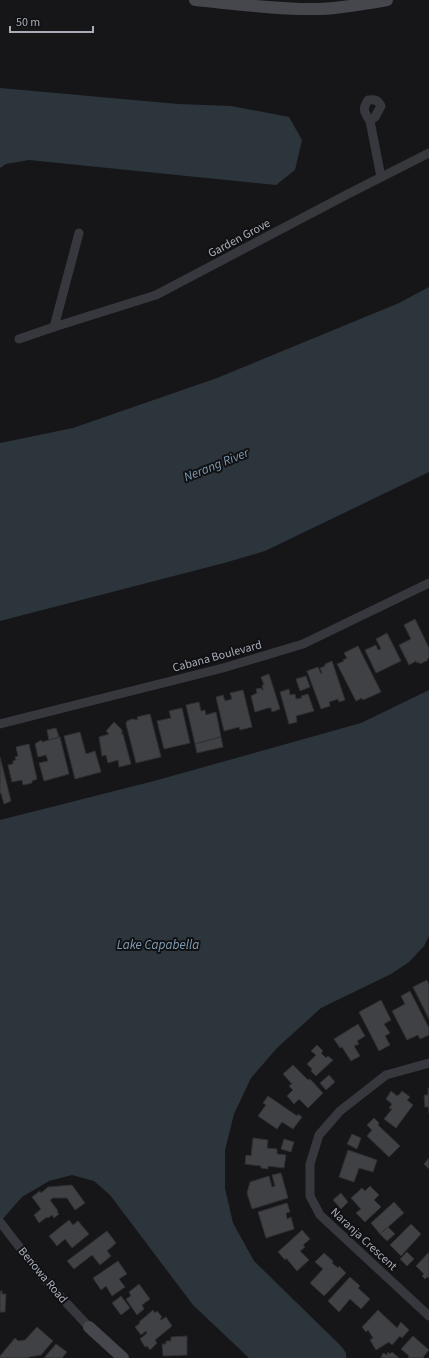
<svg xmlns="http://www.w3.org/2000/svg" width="429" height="1358" font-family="'Source Sans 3',sans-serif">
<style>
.water{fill:#2c353c}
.building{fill:#404145;stroke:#303034}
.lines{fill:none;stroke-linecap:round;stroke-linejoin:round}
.street{stroke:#37383d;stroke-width:9}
.secondary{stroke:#45474d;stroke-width:12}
.labels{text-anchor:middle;stroke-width:4;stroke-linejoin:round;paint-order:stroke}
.street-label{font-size:12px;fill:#a8adb8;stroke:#111113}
.water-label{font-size:13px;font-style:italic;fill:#7f9bb3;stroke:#111113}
</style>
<rect width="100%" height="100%" fill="#161618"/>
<!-- water -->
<g class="water">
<polygon points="0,88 178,104 231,106 289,117 302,140 295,170 276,185 29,160 6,164 0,168"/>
<polygon points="429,287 429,472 265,551 224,563 0,621 0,443 73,428 217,378 399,303"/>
<polygon points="429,690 429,936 424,946 409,962 391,974 321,1008 277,1048 251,1078 234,1114 225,1150 225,1188 233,1223 254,1261 342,1347 346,1353 346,1358 249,1358 193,1305 110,1195 94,1181 72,1175 49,1181 22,1197 0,1222 0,820 154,781 361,723"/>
</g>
<!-- building -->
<g class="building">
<polygon points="415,619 429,648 429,658 427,659 428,660 420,664 419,662 417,663 416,661 409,665 399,645 411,639 404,625"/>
<polygon points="387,633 401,661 376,673 365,650 376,645 378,650 381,649 376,639"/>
<polygon points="358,646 381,692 363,700 362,698 356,701 337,664 344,661 343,660 347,658 344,653"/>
<polygon points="332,661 345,700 339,702 338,699 329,702 330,706 321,709 307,671 318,667 321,674 322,673 320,668 325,666 325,664"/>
<polygon points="269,674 280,709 272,712 271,708 268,708 255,712 251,696 257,693 256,689 261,688 262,690 263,690 262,685 264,685 261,677"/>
<polygon points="306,676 310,687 300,691 296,679"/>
<polygon points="289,689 290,695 295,694 296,699 302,698 301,696 308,694 314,711 296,716 297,722 289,724 280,692"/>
<polygon points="243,690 252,727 240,730 239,727 224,731 216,697 223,695 225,701 232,699 230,693"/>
<polygon points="199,702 201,711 205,710 206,715 216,712 221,737 195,744 186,705"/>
<polygon points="182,708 190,743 164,749 157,721 171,718 169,711"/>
<polygon points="150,714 161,757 136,763 126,724 127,721 132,719 138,720 137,717"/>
<polygon points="114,722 122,730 122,735 123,734 131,764 119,767 118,760 108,763 106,755 102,756 99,737 109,734 106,731"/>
<polygon points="56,728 59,737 49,740 47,730"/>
<polygon points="80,732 86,754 95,751 101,772 75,779 64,736"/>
<polygon points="60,737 69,774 44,781 39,763 48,761 46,755 38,757 35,744 41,740 42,742"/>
<polygon points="221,737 223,747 197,753 195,744"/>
<polygon points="29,744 37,779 32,781 32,783 23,785 22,780 12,782 8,765 13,764 13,761 16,760 15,757 18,756 16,747"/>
<polygon points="0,757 11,801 4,804 1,793 0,794"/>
<polygon points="427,980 429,985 429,1019 413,987"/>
<polygon points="410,991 429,1028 429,1035 420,1039 418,1035 407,1040 392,1011 405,1004 401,996"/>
<polygon points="381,1000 391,1020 384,1024 390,1033 385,1036 390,1045 379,1051 359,1012"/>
<polygon points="358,1024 365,1036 357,1041 359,1044 354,1046 360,1056 351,1061 342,1047 340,1048 334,1039"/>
<polygon points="317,1045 323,1051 321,1053 326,1058 328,1056 333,1060 316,1076 311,1071 312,1069 307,1064 316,1055 311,1051"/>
<polygon points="293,1065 308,1080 310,1079 323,1093 308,1108 299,1099 294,1104 287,1096 293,1090 289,1086 292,1084 283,1074"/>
<polygon points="329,1075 335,1082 326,1090 320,1083"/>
<polygon points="428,1088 429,1088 429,1114 429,1107 425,1107 424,1095 428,1095"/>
<polygon points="391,1091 397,1096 398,1095 399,1095 402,1091 410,1097 407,1100 413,1105 396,1128 384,1119 392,1109 389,1108 392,1104 386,1099"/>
<polygon points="268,1096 297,1116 298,1114 302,1117 293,1129 282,1122 277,1129 258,1116 266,1105 263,1103"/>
<polygon points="374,1118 379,1123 378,1125 400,1146 389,1157 367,1136 372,1130 367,1125"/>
<polygon points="352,1134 361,1138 357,1149 347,1144"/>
<polygon points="253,1138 268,1140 267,1148 277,1149 277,1154 286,1155 284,1168 268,1166 268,1169 261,1168 261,1166 245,1164 246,1155 251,1156"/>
<polygon points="284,1139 294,1142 291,1152 281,1149"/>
<polygon points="348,1150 377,1160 373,1172 359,1168 354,1182 339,1177"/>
<polygon points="429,1158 429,1169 424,1164"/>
<polygon points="281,1173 288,1198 252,1209 247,1193 250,1182 269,1176 272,1187 275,1186 272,1175"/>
<polygon points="72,1185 85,1203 75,1210 67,1198 53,1198 50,1200 58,1211 57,1212 59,1214 54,1218 52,1215 48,1218 47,1217 39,1223 34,1215 41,1209 32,1197 40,1191 41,1193 48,1187"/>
<polygon points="370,1186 379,1195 374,1200 381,1207 365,1222 356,1213 361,1209 351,1198 362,1188 365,1191"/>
<polygon points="341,1193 348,1202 341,1209 333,1200"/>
<polygon points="394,1202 404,1213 380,1234 371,1223"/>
<polygon points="287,1203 290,1212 286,1213 287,1219 291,1217 294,1229 266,1238 258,1212"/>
<polygon points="69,1220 73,1225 78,1221 89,1234 72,1248 65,1239 57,1246 49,1236"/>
<polygon points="411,1224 421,1234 401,1256 390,1245"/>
<polygon points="388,1227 395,1234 387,1241 380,1234"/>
<polygon points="302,1230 310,1239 303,1245 305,1247 300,1251 309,1260 297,1271 286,1258 285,1260 278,1252"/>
<polygon points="107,1231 116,1243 107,1251 111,1256 100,1265 92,1255 74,1269 67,1261"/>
<polygon points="407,1252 414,1259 407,1266 400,1259"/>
<polygon points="429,1252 429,1278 427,1277 425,1279 422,1276 424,1274 416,1266"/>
<polygon points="324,1253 333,1261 332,1263 338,1268 339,1266 346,1273 324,1296 310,1283 323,1269 315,1262"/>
<polygon points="118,1261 127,1274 119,1279 125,1287 112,1296 106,1286 101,1290 93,1278"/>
<polygon points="350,1277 360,1286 358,1288 370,1299 361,1309 350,1299 339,1312 328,1301"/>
<polygon points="139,1284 150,1299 142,1305 144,1309 137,1315 126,1299 131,1296 129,1292"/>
<polygon points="0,1291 2,1291 2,1294 6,1294 5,1312 0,1312"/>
<polygon points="121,1296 130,1308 121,1315 112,1303"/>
<polygon points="153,1310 155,1313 157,1311 162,1317 160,1319 161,1320 166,1317 172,1326 155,1340 157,1343 150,1350 147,1346 145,1347 140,1339 147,1333 146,1331 141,1335 135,1327 140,1323 139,1322"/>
<polygon points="378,1310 397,1328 401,1322 409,1330 402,1338 400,1336 392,1345 389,1342 376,1350 370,1340 373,1338 368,1330 366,1332 362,1327"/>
<polygon points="37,1327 53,1341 41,1355 29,1357 28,1358 0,1358 0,1356 15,1338 18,1341 25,1340"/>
<polygon points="187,1336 187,1355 163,1356 162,1344 166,1344 166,1341 171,1341 171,1337"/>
<polygon points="413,1336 429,1350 423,1357 424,1358 408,1358 409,1356 401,1349"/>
<polygon points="56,1344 67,1352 62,1358 44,1358"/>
<polygon points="388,1352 390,1354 392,1352 399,1358 381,1358 383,1353 387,1355"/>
</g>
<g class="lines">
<!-- street -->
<g class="street">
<path d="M370,121L375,117L381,106C378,100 375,99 368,100C362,109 364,112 370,121L381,177"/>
<polyline points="54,327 79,233"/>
<polyline points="19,339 54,327 156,295 348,194 429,153"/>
<polyline points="0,724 223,668 303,644 429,583"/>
<polyline points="429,1063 386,1075 340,1111 319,1135 310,1164 310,1196 320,1215 429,1316"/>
<polyline points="0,1222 45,1280 89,1327"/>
</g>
<!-- secondary -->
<g class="secondary">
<path d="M195,0C236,4 279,10 320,9C343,8 365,4 387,0"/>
<polyline points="89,1327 123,1358"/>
</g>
</g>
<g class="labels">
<!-- street labels -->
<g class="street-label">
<text transform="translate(239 238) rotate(-28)" y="4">Garden Grove</text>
<text transform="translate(217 656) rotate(-15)" y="4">Cabana Boulevard</text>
<text transform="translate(364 1239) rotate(43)" y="4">Naranja Crescent</text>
<text transform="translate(43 1275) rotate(50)" y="4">Benowa Road</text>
</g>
<!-- water labels -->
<g class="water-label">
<text transform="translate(216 464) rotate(-22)" y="5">Nerang River</text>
<text x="158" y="949">Lake Capabella</text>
</g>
</g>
<!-- scale -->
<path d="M10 26v6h83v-6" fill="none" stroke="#a8adb8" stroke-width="2"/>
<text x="16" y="26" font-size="12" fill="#a8adb8" stroke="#111113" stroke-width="3" paint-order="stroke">50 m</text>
</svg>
